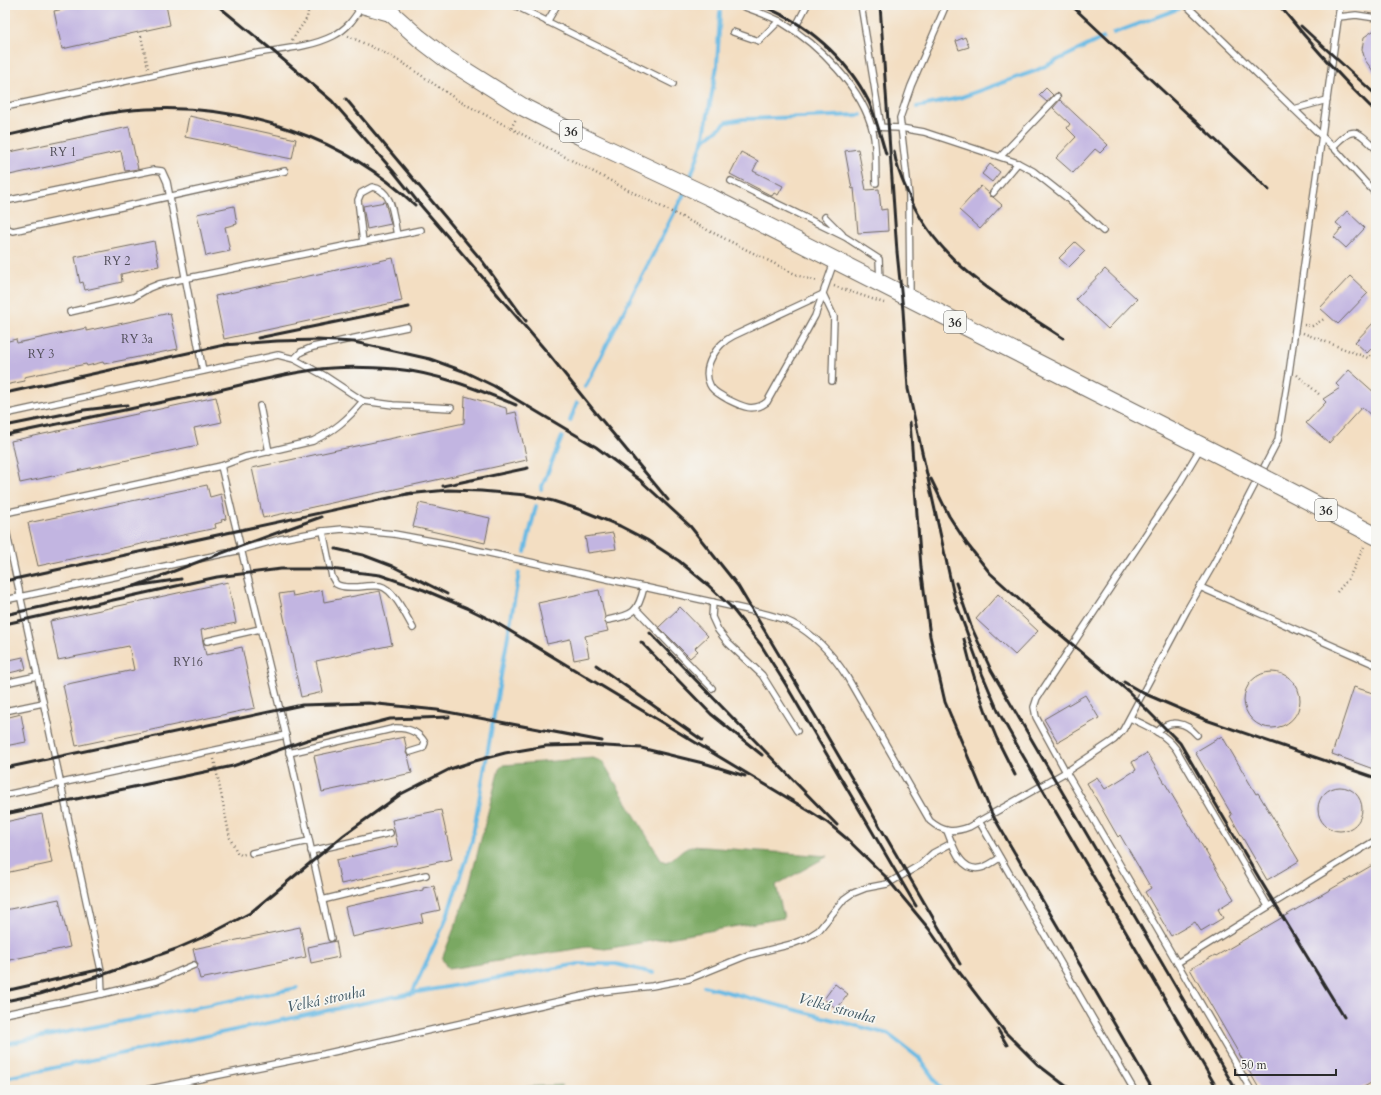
<svg xmlns="http://www.w3.org/2000/svg" width="1381" height="1095" font-family="Cardo,serif">
<style>
.forest{fill:#7aa862;stroke:#526a46}
.lines{fill:none;stroke-linecap:round;stroke-linejoin:round}
.stream{stroke:#69bae4;stroke-width:4}
.building{fill:#c2b5e1}
.lane-casing{stroke:#716a60;stroke-width:8}
.secondary-casing{stroke:#716a60;stroke-width:17}
.primary-casing{stroke:#716a60;stroke-width:19}
.path{stroke:#716a60;stroke-width:2.5;stroke-dasharray:1 3;stroke-linecap:butt}
.lane{stroke:#fff;stroke-width:5.5}
.secondary{stroke:#fff;stroke-width:15}
.primary{stroke:#fff;stroke-width:17}
.rail{stroke:#2b2b2b;stroke-width:3}
.primary-bridge-casing{stroke:#716a60;stroke-width:19;stroke-linecap:butt}
.primary-bridge{stroke:#fff;stroke-width:17}
.labels{text-anchor:middle;stroke-width:3.5;stroke-linejoin:round;paint-order:stroke}
.number-label{font-size:12px;fill:#514e58}
.shield{fill:#f6f6f2;stroke:#686867;stroke-width:1}
.shield-label{font-size:13px;font-weight:bold;fill:#2b2b2b}
.water-label{font-size:15px;font-style:italic;fill:#3e5662;stroke:#f6f6f2}
</style>
<rect width="100%" height="100%" fill="#f6f6f2"/>
<filter id="ink" filterUnits="userSpaceOnUse"><feTurbulence type="fractalNoise" baseFrequency=".025" numOctaves="2"/><feDisplacementMap in="SourceGraphic" scale="8" xChannelSelector="R" yChannelSelector="G"/><feConvolveMatrix kernelMatrix="1 2 1 2 8 2 1 2 1" color-interpolation-filters="sRGB"/></filter>
<filter id="wash" filterUnits="userSpaceOnUse"><feTurbulence type="fractalNoise" baseFrequency=".012" numOctaves="4" result="noise"/><feDisplacementMap in="SourceGraphic" scale="16" xChannelSelector="R" yChannelSelector="G"/><feGaussianBlur stdDeviation="0.9" result="paint"/><feColorMatrix in="noise" values="0 0 0 0 0 0 0 0 0 0 0 0 0 0 0 0 0 1.4 0 .05"/><feComposite in="paint" operator="in"/></filter>
<g filter="url(#wash)">
<rect width="100%" height="100%" fill="#f3dec2"/>
<!-- forest -->
<g class="forest">
<path d="M593,758L603,762L661,860L666,862C677,858 679,849 691,846L828,856L776,885L784,918L605,949L588,947L448,969L442,959L466,898L499,769L503,765Z"/>
<polygon points="562,1085 561,1090 453,1090"/>
</g>
<g class="lines">
<!-- stream -->
<g class="stream">
<polyline points="1114,33 1178,9"/>
<polyline points="917,107 959,98 1035,71 1103,38"/>
<polyline points="703,141 727,122 743,119 861,115"/>
<polyline points="689,182 703,141 717,66 720,12"/>
<polyline points="585,387 686,190"/>
<polyline points="570,421 577,403"/>
<polyline points="541,489 562,437"/>
<polyline points="525,552 536,506"/>
<polyline points="704,986 888,1034 919,1058 942,1090"/>
<polyline points="412,993 445,922 472,840 519,573"/>
<polyline points="5,1044 297,988"/>
<polyline points="5,1078 412,993 579,964 616,964 653,973"/>
</g>
</g>
<g id="blocks">
<!-- building -->
<g class="building">
<polygon points="83,5 166,5 170,25 62,49 54,11"/>
<polygon points="1376,29 1376,75 1365,60 1362,49 1364,37"/>
<polygon points="965,37 969,47 959,50 956,41"/>
<polygon points="1046,88 1053,95 1047,102 1039,95"/>
<polygon points="1060,100 1108,145 1100,153 1095,149 1073,173 1056,158 1076,137 1067,128 1070,124 1053,108"/>
<polygon points="189,116 296,139 292,159 185,137"/>
<polygon points="129,127 138,169 125,171 121,151 5,176 5,153"/>
<polygon points="858,149 866,190 879,189 881,210 887,209 888,231 858,233 854,188 852,189 845,151"/>
<polygon points="741,152 758,161 753,171 783,186 778,195 774,193 772,196 730,174"/>
<polygon points="990,164 1000,172 992,182 982,174"/>
<polygon points="981,186 989,193 990,196 993,197 1002,205 980,229 959,210"/>
<polygon points="385,202 391,224 367,229 363,206"/>
<polygon points="234,206 237,224 225,227 230,251 206,256 197,214"/>
<polygon points="1347,211 1365,228 1346,248 1334,237 1342,228 1336,223"/>
<polygon points="154,241 159,266 121,274 122,282 85,290 83,282 80,283 75,257"/>
<polygon points="1075,242 1085,251 1069,267 1059,258"/>
<polygon points="393,258 402,301 224,339 215,296"/>
<polygon points="1105,269 1137,299 1108,329 1076,299"/>
<polygon points="1350,276 1368,293 1338,324 1320,308"/>
<polygon points="170,313 178,349 104,364 103,362 87,366 86,364 24,377 25,381 5,385 5,342 16,339 17,343 86,328 86,331"/>
<polygon points="1376,320 1376,344 1367,353 1355,342"/>
<polygon points="1349,370 1376,394 1376,420 1362,407 1329,443 1306,423 1326,402 1323,399 1340,388 1336,384"/>
<polygon points="465,396 506,408 507,414 516,412 527,460 263,518 252,468 464,423"/>
<polygon points="216,397 222,422 194,428 198,445 20,483 11,441"/>
<polygon points="207,485 210,497 221,494 226,519 221,520 222,522 215,524 216,528 38,566 28,523"/>
<polygon points="419,503 490,518 485,543 413,527"/>
<polygon points="613,533 616,549 588,553 585,537"/>
<polygon points="228,582 236,623 201,630 203,642 206,655 242,647 255,708 76,746 63,685 134,670 129,646 58,660 50,621"/>
<polygon points="322,590 324,602 380,591 392,645 316,661 323,692 301,697 279,594 292,592 293,596"/>
<polygon points="599,590 605,617 604,620 606,624 608,631 585,636 589,657 574,660 570,639 547,644 538,603"/>
<polygon points="998,594 1038,631 1015,655 976,619"/>
<polygon points="680,607 708,636 695,648 698,651 690,658 659,627"/>
<polygon points="23,657 26,669 5,674 5,661"/>
<circle cx="1272" cy="700" r="28"/>
<polygon points="1354,687 1376,694 1376,770 1332,754"/>
<polygon points="1085,695 1099,718 1058,742 1044,719"/>
<polygon points="21,714 26,742 5,746 5,718"/>
<polygon points="1222,736 1256,794 1258,793 1299,861 1267,880 1230,816 1232,815 1195,752"/>
<polygon points="404,737 407,750 406,753 408,756 412,773 322,792 314,756"/>
<polygon points="1147,753 1234,899 1218,909 1223,918 1201,931 1195,922 1171,936 1145,892 1151,888 1120,835 1118,837 1087,783 1097,777 1105,789 1136,770 1132,762"/>
<circle cx="1340" cy="809" r="22"/>
<polygon points="441,810 452,859 341,884 336,860 398,846 392,820"/>
<polygon points="42,814 52,863 5,873 5,822"/>
<polygon points="1376,863 1376,1080 1359,1090 1260,1090 1190,969 1215,955 1216,956"/>
<polygon points="434,886 440,910 421,914 423,922 352,937 345,907 423,890 423,888"/>
<polygon points="59,899 70,947 5,961 5,910"/>
<polygon points="300,927 306,957 200,979 197,968 198,964 196,961 193,949"/>
<polygon points="336,941 339,957 311,963 308,947"/>
<polygon points="835,984 848,994 837,1009 824,999"/>
</g>
</g>
</g>
<g filter="url(#ink)">
<use href="#blocks" fill-opacity="0" stroke="#716a60" stroke-width="1"/>
<g class="lines">
<defs>
<g id="lane">
<polyline points="514,5 673,84"/>
<path d="M739,5C753,10 768,15 781,22C818,44 863,88 873,132C877,148 875,167 876,183"/>
<polyline points="861,5 881,127"/>
<polyline points="1186,5 1333,147 1376,194"/>
<polyline points="1339,17 1356,15 1376,18"/>
<polyline points="547,22 557,5"/>
<polyline points="794,30 807,5"/>
<polyline points="733,32 759,41 779,21"/>
<path d="M5,107C86,90 167,72 248,55C275,49 307,49 333,36C347,29 354,19 362,6"/>
<polyline points="1294,109 1327,100"/>
<polyline points="872,127 901,128 924,132 1018,163 1033,171 1066,197 1103,231"/>
<path d="M1333,147C1353,125 1357,130 1376,149"/>
<polyline points="1001,156 1057,97"/>
<polyline points="731,181 845,237 879,259 880,281"/>
<polyline points="993,193 1018,163"/>
<polyline points="5,201 154,170 162,171 167,182 203,371"/>
<polyline points="825,217 842,234"/>
<polyline points="5,225 8,229 13,231 285,171"/>
<path d="M363,242L358,200L361,193L372,187C394,190 393,218 397,235"/>
<path d="M823,294L733,336C717,344 701,367 710,385C713,392 721,395 727,399C741,406 753,413 767,402L815,316L834,262"/>
<polyline points="823,294 834,317 832,381"/>
<polyline points="910,295 909,196 900,118 911,86 946,5"/>
<polyline points="70,312 134,297 149,288 159,284 421,230"/>
<polyline points="294,359 301,352 313,347 407,327"/>
<polyline points="260,406 269,452"/>
<polyline points="5,414 278,355 294,359 325,376 363,401 393,405 451,408"/>
<polyline points="1201,447 1176,489 1037,698 1034,707 1036,717 1066,772 1251,1090"/>
<polyline points="5,513 221,466"/>
<polyline points="5,525 101,970 102,994"/>
<path d="M323,531L332,577L336,584C342,588 350,587 358,587C365,586 373,585 380,586C394,589 406,616 413,628"/>
<polyline points="1200,587 1376,665"/>
<path d="M5,600L241,550L280,539L323,531L343,529L394,534L448,544L753,611C766,614 780,617 792,623C816,635 833,655 847,677L930,821C943,832 953,833 969,827L1066,772L1114,740L1123,730L1187,610L1213,565L1278,440L1289,373L1340,5"/>
<polyline points="713,602 712,617 718,630 728,643 762,675 797,731"/>
<polyline points="636,609 712,688"/>
<path d="M608,620C633,615 638,613 644,587"/>
<polyline points="207,641 260,629"/>
<polyline points="5,683 37,676"/>
<polyline points="5,711 43,703"/>
<path d="M1130,718C1147,726 1164,733 1176,749L1268,906"/>
<path d="M1157,732C1170,718 1186,722 1197,735"/>
<path d="M289,753L396,728C408,728 419,732 425,743L423,748L410,752"/>
<polyline points="5,795 286,735"/>
<polyline points="979,821 1134,1090"/>
<path d="M947,831C953,845 960,872 980,868C987,867 994,861 1000,858"/>
<polyline points="311,851 390,833"/>
<polyline points="252,853 309,841"/>
<polyline points="322,900 426,875"/>
<path d="M331,938L280,710L221,466L245,457L313,441C335,430 347,420 363,401"/>
<polyline points="1177,963 1376,840"/>
<polyline points="5,1014 102,994 157,981 194,965"/>
<polyline points="145,1090 324,1054 600,992 652,986 689,979 748,955 792,944 805,939 819,930 844,899 851,894 866,888 887,884 920,865 933,853 952,843"/>
</g>
<polyline id="secondary" points="360,5 392,14"/>
<g id="primary">
<polyline points="392,14 419,38 445,58 523,107 580,136 710,197 1243,467"/>
<polyline points="1276,484 1376,536"/>
</g>
</defs>
<!-- lane casing -->
<use href="#lane" class="lane-casing"/>
<!-- secondary casing -->
<use href="#secondary" class="secondary-casing"/>
<!-- primary casing -->
<use href="#primary" class="primary-casing"/>
<!-- path -->
<g class="path">
<polyline points="141,36 148,68"/>
<polyline points="348,36 381,51 403,63 459,101 628,190 799,276 818,281"/>
<polyline points="292,40 307,18 309,5"/>
<polyline points="511,128 516,119"/>
<polyline points="834,286 884,303"/>
<polyline points="1304,325 1312,326 1324,319"/>
<polyline points="1303,333 1368,358 1376,350"/>
<polyline points="1297,375 1320,395"/>
<polyline points="1337,592 1349,578 1364,547"/>
<polyline points="214,759 230,838 237,852 241,855 245,854"/>
</g>
<!-- lane -->
<use href="#lane" class="lane"/>
<!-- secondary -->
<use href="#secondary" class="secondary"/>
<!-- primary -->
<use href="#primary" class="primary"/>
<!-- rail -->
<g class="rail">
<polyline points="217,5 273,51 332,101 393,171 417,201 547,352 595,412 668,500"/>
<path d="M759,5C805,21 847,58 869,102C876,118 881,137 886,154"/>
<polyline points="880,5 897,252 903,310 908,389 955,600 981,671 998,711 1022,754 1218,1090"/>
<polyline points="1071,5 1269,190"/>
<path d="M1279,5C1309,42 1341,78 1376,112"/>
<polyline points="1301,26 1376,95"/>
<polyline points="346,99 483,262 526,321"/>
<path d="M5,136C50,126 102,111 147,109C245,104 345,138 415,205"/>
<path d="M894,151C896,165 901,178 907,191C937,264 1001,297 1063,338"/>
<polyline points="258,338 409,307"/>
<polyline points="224,345 277,341 318,340 354,342 430,359 463,371 494,386 596,447 641,481 690,526 738,586 816,717 960,964"/>
<polyline points="5,393 229,344"/>
<polyline points="910,422 921,567 930,636 945,702 992,814 1153,1090"/>
<polyline points="5,426 84,410 127,405"/>
<path d="M5,435C72,421 139,407 206,393C242,385 277,375 313,370C339,366 368,367 395,369C437,373 477,389 516,405"/>
<polyline points="931,479 949,516 967,544 990,573 1024,604 1128,691 1180,743 1262,883 1344,1017"/>
<polyline points="443,486 528,468"/>
<polyline points="407,494 448,490 481,491 526,495 553,501 581,510 620,526 647,540 679,561 708,585 730,606 761,645 786,685 916,906"/>
<polyline points="336,549 363,555 392,566 447,594"/>
<polyline points="5,581 412,493"/>
<polyline points="956,583 971,626 991,670 1236,1090"/>
<path d="M135,586C197,562 259,539 321,517"/>
<polyline points="5,615 135,586 181,579"/>
<polyline points="5,624 217,577 281,569 330,569 380,575 424,590 467,608 495,622 811,812 828,823 846,838 885,876 929,929 953,964 1005,1032 1037,1064 1071,1090"/>
<polyline points="650,633 837,825"/>
<path d="M964,639C972,673 983,708 997,739C1003,751 1009,763 1015,775"/>
<polyline points="641,642 711,714 762,755"/>
<polyline points="596,665 702,740"/>
<polyline points="1124,682 1143,693 1206,720 1376,778"/>
<polyline points="5,768 302,705 368,703 437,710 602,741"/>
<polyline points="5,814 233,766 307,740 390,719 449,717"/>
<polyline points="5,991 102,969"/>
<polyline points="5,1001 40,994 102,975 176,949 208,935 250,913 344,835 401,794 450,769 475,761 505,753 546,746 588,745 641,748 707,764 745,776"/>
<polyline points="998,1030 1007,1045"/>
</g>
<defs>
<polyline id="primary-bridge" points="1243,467 1276,484"/>
</defs>
<!-- primary-bridge casing -->
<use href="#primary-bridge" class="primary-bridge-casing"/>
<!-- primary-bridge -->
<use href="#primary-bridge" class="primary-bridge"/>
</g>
</g>
<g class="labels">
<!-- number labels -->
<g class="number-label">
<text x="63" y="156">RY 1</text>
<text x="117" y="265">RY 2</text>
<text x="137" y="343">RY 3a</text>
<text x="41" y="358">RY 3</text>
<text x="188" y="666">RY16</text>
</g>
<!-- shield labels -->
<g class="shield">
<rect x="560" y="120" width="22" height="22" rx="3"/>
<rect x="944" y="311" width="22" height="22" rx="3"/>
<rect x="1315" y="499" width="22" height="22" rx="3"/>
</g>
<g class="shield-label">
<text x="571" y="136">36</text>
<text x="955" y="327">36</text>
<text x="1326" y="515">36</text>
</g>
<!-- water labels -->
<g class="water-label">
<text transform="translate(326 999) rotate(-12)" y="5">Velká strouha</text>
<text transform="translate(837 1008) rotate(15)" y="5">Velká strouha</text>
</g>
</g>
<!-- margin -->
<rect width="1381" height="1095" fill="none" stroke="#f6f6f2" stroke-width="20"/>
<!-- scale -->
<path d="M1235 1069v6h101v-6" fill="none" stroke="#2b2b2b" stroke-width="2"/>
<text x="1241" y="1069" font-size="12" fill="#2b2b2b" stroke="#f6f6f2" stroke-width="3" paint-order="stroke">50 m</text>
</svg>
